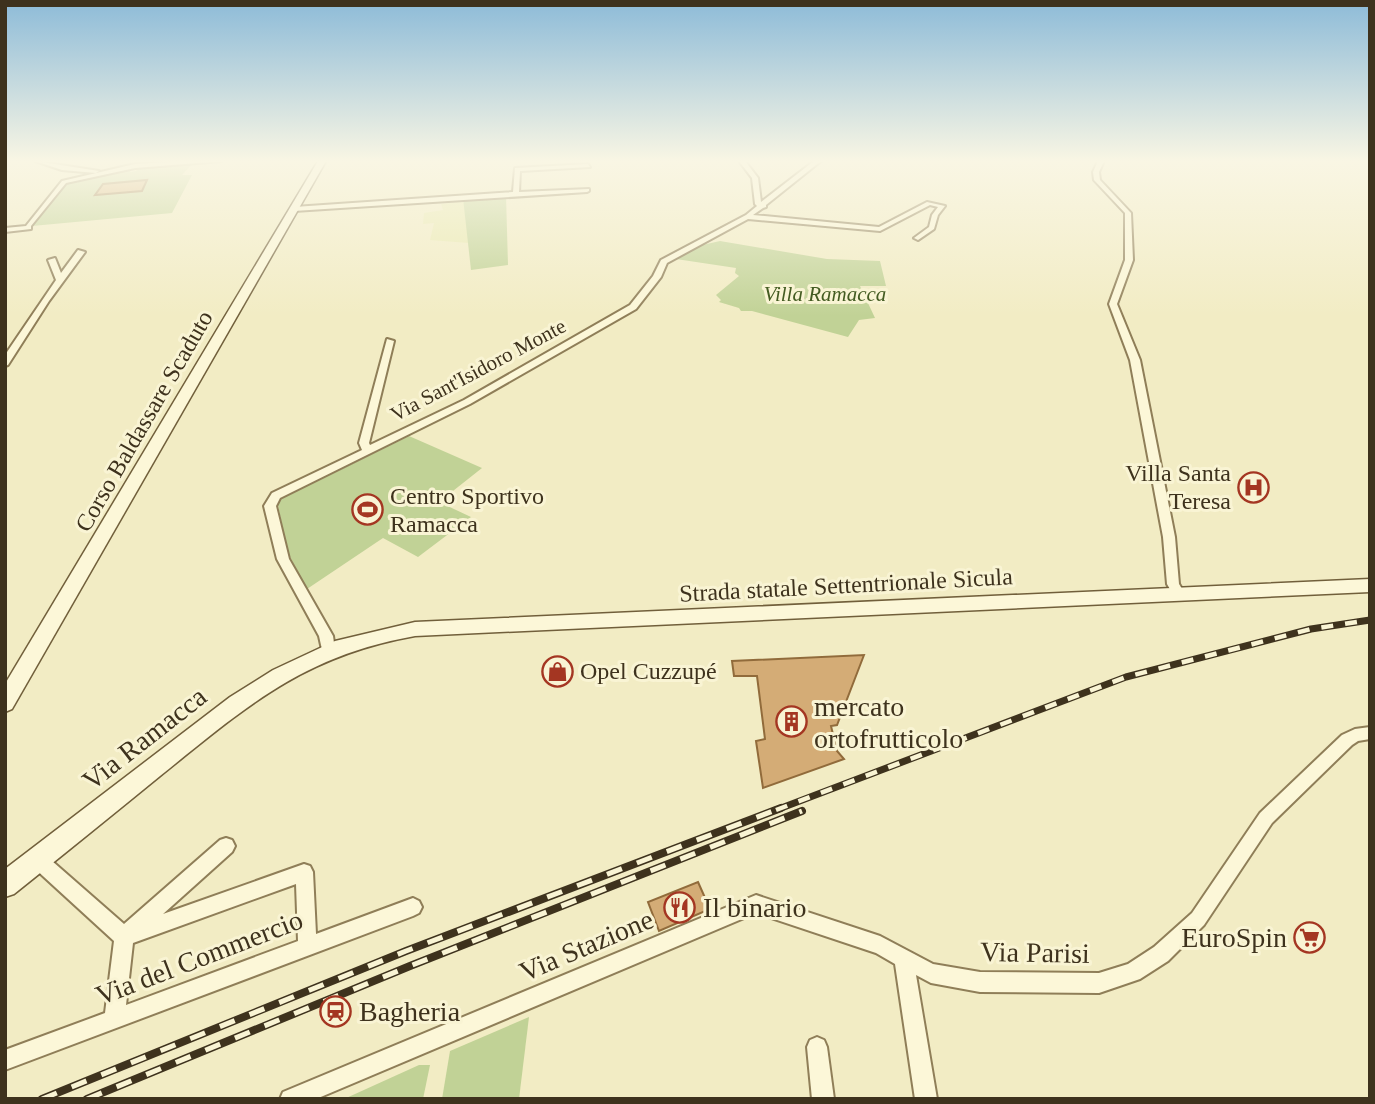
<svg xmlns="http://www.w3.org/2000/svg" width="1375" height="1104" font-family="'Times New Roman',serif">
<style>
.farmland{fill:#e9e9b0}
.green{fill:#c1d296}
.building{fill:#d4ac76;stroke:#916b3b;stroke-width:2}
.lines{fill:none;stroke-linecap:round;stroke-linejoin:round}
.street-casing{stroke:#8f7e58;stroke-width:4}
.secondary-casing{stroke:#715f3b;stroke-width:3}
.street{fill:#fcf7d8;fill-rule:evenodd}
.secondary{fill:#fcf7d8;fill-rule:evenodd}
.rail-far1-casing{stroke:#3e321d;stroke-width:7}
.rail-casing{stroke:#3e321d;stroke-width:8}
.rail-far1{stroke:#f9f4d4;stroke-width:4.5;stroke-dasharray:12;stroke-linecap:butt}
.rail{stroke:#f9f4d4;stroke-width:5;stroke-dasharray:16;stroke-linecap:butt}
.labels{text-anchor:middle;stroke-width:6;stroke-linejoin:round;paint-order:stroke}
.far-park-label{font-size:21px;font-style:italic;fill:#445c22;stroke:#f9f4d4}
.far-street-label{font-size:21px;fill:#3e321d;stroke:#f9f4d4}
.street-label{font-size:24px;fill:#3e321d;stroke:#f9f4d4}
.poi-label{font-size:24px;fill:#3e321d;stroke:#f9f4d4;text-anchor:start}
.near-poi-label{font-size:28px;fill:#3e321d;stroke:#f9f4d4;text-anchor:start}
.near-street-label{font-size:28px;fill:#3e321d;stroke:#f9f4d4}
</style>
<rect width="100%" height="100%" fill="#f2ecc4"/>
<!-- farmland -->
<polygon class="farmland" points="464,201 469,243 430,240 434,223 423,224 424,213 443,210 441,204"/>
<!-- green -->
<g class="green">
<polygon points="192,164 182,175 192,175 172,213 32,226 64,183 131,169 130,172 136,171 140,167"/>
<polygon points="506,196 508,265 471,270 463,198"/>
<polygon points="720,241 827,259 880,261 886,286 860,286 875,318 859,320 848,337 752,311 741,311 739,308 719,302 721,300 716,295 739,276 735,273 736,268 676,259 698,246"/>
<polygon points="409,436 482,468 439,502 471,517 418,557 383,538 307,589 288,553 277,501"/>
<polygon points="529,1017 519,1099 442,1099 450,1051"/>
<polygon points="419,1065 430,1065 423,1099 344,1099"/>
</g>
<!-- building -->
<g class="building">
<polygon points="147,180 142,191 95,195 103,184"/>
<polygon points="864,655 837,725 831,726 837,751 844,759 763,788 756,741 765,739 757,676 734,676 732,661"/>
<polygon points="698,882 710,909 659,931 648,902"/>
</g>
<g class="lines">
<defs>
<g id="street">
<polygon points="35,161 99,171 96,173 62,170"/>
<polygon points="186,161 222,161 135,168 66,183 31,226 31,229 5,232 5,228 26,226 62,181 135,164"/>
<polygon points="739,161 745,161 758,178 761,202 814,161 821,161 766,205 766,207 763,208 753,215 879,227 927,202 945,206 938,215 934,229 918,240 914,238 929,227 932,215 938,207 930,205 880,231 748,219 667,263 661,277 636,309 470,404 280,498 276,506 289,559 333,636 335,650 333,654 328,655 323,654 319,636 277,559 264,506 272,493 362,450 359,443 387,339 394,341 369,443 370,445 464,400 630,305 653,276 661,260 746,215 757,206 755,204 752,178"/>
<polygon points="1098,161 1104,161 1099,172 1100,180 1131,213 1133,260 1117,304 1140,360 1175,537 1179,584 1186,595 1185,598 1175,598 1167,584 1163,537 1130,360 1109,304 1125,260 1125,213 1094,180 1093,172"/>
<polygon points="588,164 590,167 520,171 519,192 589,189 589,191 587,192 294,211 291,209 294,207 513,192 515,168"/>
<polygon points="78,250 85,252 49,301 8,365 5,366 5,355 56,280 48,260 55,258 61,273"/>
<polygon points="1370,727 1370,739 1358,741 1352,745 1272,823 1204,925 1168,961 1140,979 1099,993 980,992 931,983 916,975 937,1099 915,1099 895,964 876,953 756,913 316,1099 280,1099 283,1092 756,895 880,936 933,964 980,972 1099,973 1128,964 1154,947 1192,913 1260,813 1342,735 1355,729"/>
<path d="M226,838L232,840L235,846L232,852L163,914L304,864L310,866L313,872L316,934L413,898L419,901L422,907L419,913L413,916L5,1070V1050L105,1013L114,941L32,866L29,860L32,854L38,852L44,854L124,924L220,840ZM296,884L298,941L126,1005L133,943Z"/>
<polygon points="817,1037 824,1040 827,1047 834,1099 812,1099 807,1047 810,1040"/>
</g>
<g id="secondary">
<polygon points="318,161 326,161 12,709 5,712 5,684"/>
<path d="M1370,579V592L415,636C302,656 246,707 160,776C112,815 63,855 14,894L5,897V869L230,697L273,670L335,641L415,622Z"/>
</g>
</defs>
<!-- street casing -->
<use href="#street" class="street-casing"/>
<!-- secondary casing -->
<use href="#secondary" class="secondary-casing"/>
<!-- street -->
<use href="#street" class="street"/>
<!-- secondary -->
<use href="#secondary" class="secondary"/>
<defs>
<polyline id="rail-far1" points="776,810 1126,677 1311,629 1370,620"/>
<g id="rail">
<polyline points="42,1099 406,951 781,808"/>
<polyline points="87,1099 410,966 802,811"/>
</g>
</defs>
<!-- rail-far1 casing -->
<use href="#rail-far1" class="rail-far1-casing"/>
<!-- rail casing -->
<use href="#rail" class="rail-casing"/>
<!-- rail-far1 -->
<use href="#rail-far1" class="rail-far1"/>
<!-- rail -->
<use href="#rail" class="rail"/>
</g>
<!-- sky -->
<linearGradient id="sky" x2="0" y2="1"><stop stop-color="#8dbbd8"/><stop offset="0.51" stop-color="#f9f6e4"/><stop offset="1" stop-color="#f9f6e4" stop-opacity="0"/></linearGradient>
<rect width="1375" height="316" fill="url(#sky)"/>
<!-- icons -->
<defs>
<symbol id="hospital-ring" viewBox="-11 -11 22 22"><circle r="9.5" fill="#f9f4d4" stroke="#a43622" stroke-width="1.5"/><path d="M-5-5h3v3.5h4V-5h3V5h-3V1.5h-4V5h-3Z" fill="#a43622"/></symbol>
<symbol id="stadium-ring" viewBox="-11 -11 22 22"><circle r="9.5" fill="#f9f4d4" stroke="#a43622" stroke-width="1.5"/><path d="M0-5a6.5 5 0 1 0 0 10a6.5 5 0 1 0 0-10ZM-3.5-1.8h7v3.6h-7Z" fill="#a43622"/></symbol>
<symbol id="shop-ring" viewBox="-11 -11 22 22"><circle r="9.5" fill="#f9f4d4" stroke="#a43622" stroke-width="1.5"/><path d="M-5-2.5h2.3a2.7 3.5 0 0 1 5.4 0H5L5.5 6h-11ZM-1.5-2.5h3a1.5 2.3 0 0 0-3 0Z" fill="#a43622"/></symbol>
<symbol id="building-ring" viewBox="-11 -11 22 22"><circle r="9.5" fill="#f9f4d4" stroke="#a43622" stroke-width="1.5"/><path d="M-4-6H4V6H1V3H-1V6H-4ZM-2.5-4.3h1.7v1.8h-1.7ZM.8-4.3h1.7v1.8H.8ZM-2.5-1h1.7V.8h-1.7ZM.8-1h1.7V.8H.8Z" fill="#a43622"/></symbol>
<symbol id="restaurant-ring" viewBox="-11 -11 22 22"><circle r="9.5" fill="#f9f4d4" stroke="#a43622" stroke-width="1.5"/><path d="M-5-6h1v4h1v-4h1v4h1v-4h1v5L-1.5 .5V6h-2V.5L-5-1ZM5-6V6H3V1.5H1.5Q1.5-4 5-6Z" fill="#a43622"/></symbol>
<symbol id="supermarket-ring" viewBox="-11 -11 22 22"><circle r="9.5" fill="#f9f4d4" stroke="#a43622" stroke-width="1.5"/><path d="M-6-5.5h2.5l.6 2H6L4.5 2H-2.5L-4.4-4H-6ZM-1.5 3.2a1.3 1.3 0 1 0 .1 0ZM3 3.2a1.3 1.3 0 1 0 .1 0Z" fill="#a43622"/></symbol>
<symbol id="station-ring" viewBox="-11 -11 22 22"><circle r="9.5" fill="#f9f4d4" stroke="#a43622" stroke-width="1.5"/><path d="M-3-6H3Q5-6 5-4V2Q5 4 3 4L4.5 6H3L1.5 4h-3L-3 6H-4.5L-3 4Q-5 4-5 2V-4Q-5-6-3-6ZM-3.5-4v3h7v-3ZM-3.5 1v1.5H-2V1ZM2 1v1.5H3.5V1Z" fill="#a43622"/></symbol>
</defs>
<g fill-rule="evenodd">
<use href="#hospital-ring" x="1236" y="470" width="35" height="35"/>
<use href="#stadium-ring" x="350" y="492" width="35" height="35"/>
<use href="#shop-ring" x="540" y="654" width="35" height="35"/>
<use href="#building-ring" x="774" y="704" width="35" height="35"/>
<use href="#restaurant-ring" x="662" y="890" width="35" height="35"/>
<use href="#supermarket-ring" x="1292" y="920" width="35" height="35"/>
<use href="#station-ring" x="318" y="994" width="35" height="35"/>
</g>
<g class="labels">
<!-- far-park labels -->
<g class="far-park-label">
<text x="825" y="301">Villa Ramacca</text>
</g>
<!-- far-street labels -->
<g class="far-street-label">
<text transform="translate(478 370) rotate(-28)" y="7">Via Sant'Isidoro Monte</text>
</g>
<!-- street labels -->
<g class="street-label">
<text transform="translate(144 421) rotate(-60)" y="8">Corso Baldassare Scaduto</text>
<text transform="translate(846 585) rotate(-3)" y="8">Strada statale Settentrionale Sicula</text>
</g>
<!-- poi labels -->
<g class="poi-label">
<text x="1231" y="481" text-anchor="end">Villa Santa<tspan x="1231" dy="28">Teresa</tspan></text>
<text x="390" y="504">Centro Sportivo<tspan x="390" dy="28">Ramacca</tspan></text>
<text x="580" y="679">Opel Cuzzupé</text>
</g>
<!-- near-poi labels -->
<g class="near-poi-label">
<text x="814" y="716">mercato<tspan x="814" dy="32">ortofrutticolo</tspan></text>
<text x="703" y="917">Il binario</text>
<text x="1287" y="947" text-anchor="end">EuroSpin</text>
<text x="359" y="1021">Bagheria</text>
</g>
<!-- near-street labels -->
<g class="near-street-label">
<text transform="translate(144 738) rotate(-38)" y="10">Via Ramacca</text>
<text transform="translate(586 945) rotate(-23)" y="10">Via Stazione</text>
<text transform="translate(1035 952) rotate(1)" y="10">Via Parisi</text>
<text transform="translate(199 957) rotate(-21)" y="10">Via del Commercio</text>
</g>
</g>
<!-- border -->
<rect width="1375" height="1104" fill="none" stroke="#3e321d" stroke-width="14"/>
</svg>
